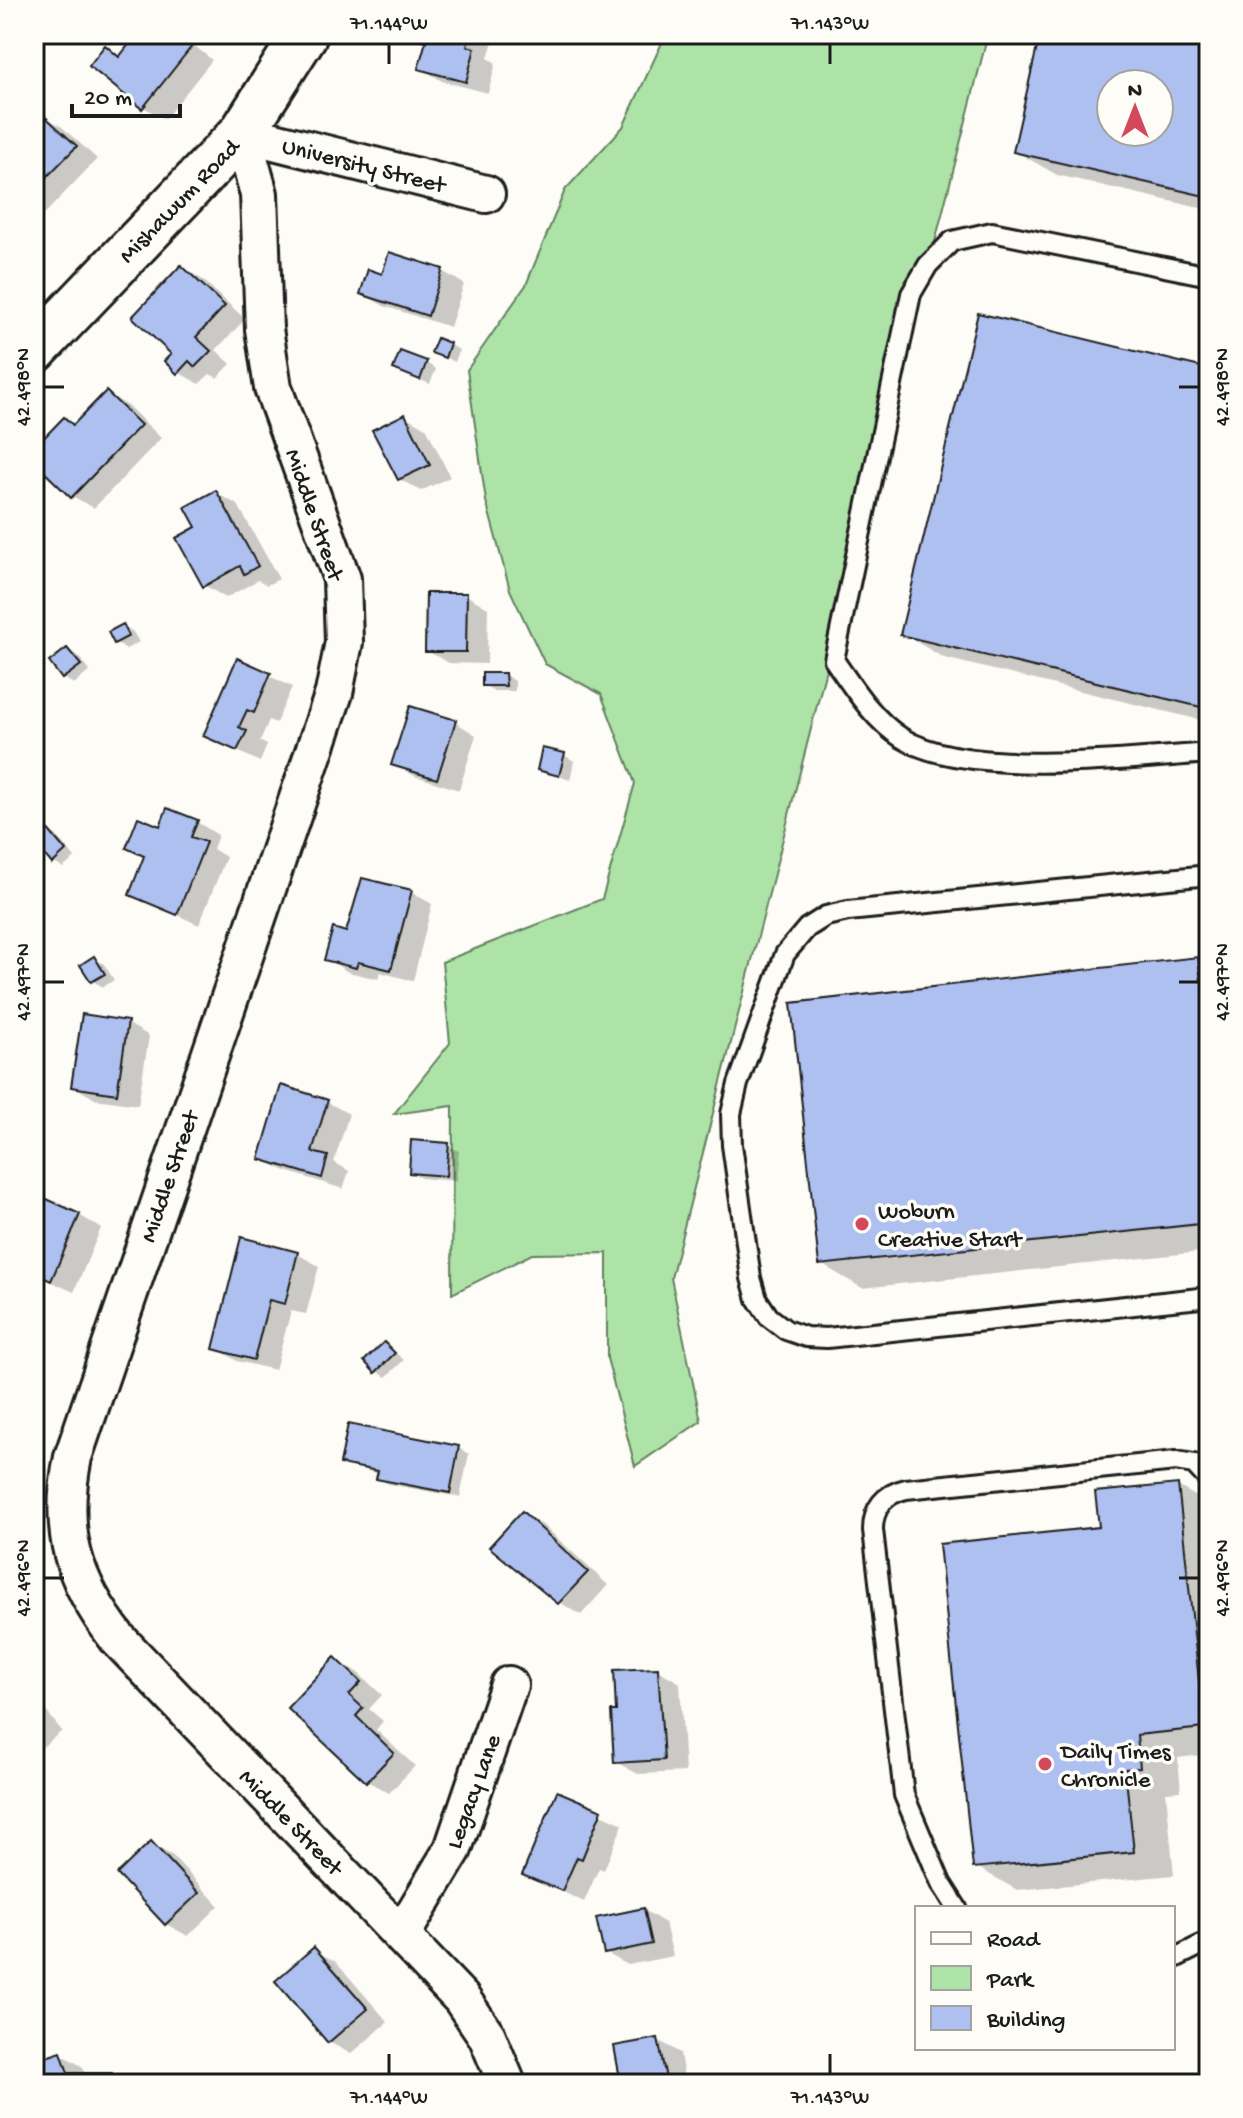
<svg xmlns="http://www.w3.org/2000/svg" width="1243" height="2118" font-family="'Gochi Hand',sans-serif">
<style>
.green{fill:#ade3a6;stroke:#648061;stroke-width:2}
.shadow{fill:#0003;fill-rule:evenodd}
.building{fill:#adc0ef;stroke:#1c1c1c;stroke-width:2;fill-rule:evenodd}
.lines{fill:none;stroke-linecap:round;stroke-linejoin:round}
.lane-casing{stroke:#1c1c1c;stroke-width:24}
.street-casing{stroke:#1c1c1c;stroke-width:42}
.secondary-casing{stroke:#1c1c1c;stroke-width:50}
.lane{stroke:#fdfcf7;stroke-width:18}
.street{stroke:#fdfcf7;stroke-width:36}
.secondary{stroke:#fdfcf7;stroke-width:44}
.ticks{fill:none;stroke:#1c1c1c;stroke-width:3}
.poi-dot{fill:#d1495b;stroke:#fdfcf7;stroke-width:3}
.labels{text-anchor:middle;stroke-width:7;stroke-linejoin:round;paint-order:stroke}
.street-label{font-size:24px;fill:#1c1c1c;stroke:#fdfcf7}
.poi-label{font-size:24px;fill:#1c1c1c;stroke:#fdfcf7;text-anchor:start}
.neatline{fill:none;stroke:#1c1c1c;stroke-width:3}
.ticks-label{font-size:20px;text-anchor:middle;fill:#1c1c1c}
</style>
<rect width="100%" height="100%" fill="#fdfcf7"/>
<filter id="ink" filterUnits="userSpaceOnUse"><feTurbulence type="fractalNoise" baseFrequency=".0125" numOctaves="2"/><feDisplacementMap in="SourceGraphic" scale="16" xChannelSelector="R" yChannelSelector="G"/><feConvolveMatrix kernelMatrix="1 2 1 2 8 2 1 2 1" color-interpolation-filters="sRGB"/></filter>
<g filter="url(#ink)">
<!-- green -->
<polygon class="green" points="666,34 988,34 671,1278 701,1421 635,1466 607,1358 607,1253 532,1254 452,1294 453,1106 394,1114 450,1043 442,962 602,899 635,783 601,694 545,664 510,590 486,501 467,370 526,285 565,190 623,127"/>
<!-- shadow -->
<g class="shadow">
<polygon points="140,34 180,34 212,60 165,119 143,107 106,48 122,57"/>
<polygon points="422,34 495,34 488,58 496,63 488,93 442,81 421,68 428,42 421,39"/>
<path d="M1042,34H1209V210L1057,175L1015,151ZM1111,84H1159V132H1111Z"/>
<polygon points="41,114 62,127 97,159 34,225 34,121"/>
<polygon points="181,267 203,280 245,319 216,350 231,364 217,378 210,374 199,384 178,372 174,354"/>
<polygon points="442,271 464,284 450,327 384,306 363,294 383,276"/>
<polygon points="449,344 459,350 455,362 434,352"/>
<polygon points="426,363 436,369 430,384 395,369"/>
<polygon points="1209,371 1209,722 944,658 903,634"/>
<polygon points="106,393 128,406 161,438 94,508 72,496 34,459 34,451 64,419 75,426"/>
<polygon points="405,416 427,429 450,477 421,491 399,479"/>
<polygon points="216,493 238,505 279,579 267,585 258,580 226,598 204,585 199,528"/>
<polygon points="466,595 488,608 487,664 449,663 427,651"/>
<polygon points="123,626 133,632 139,642 126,649 116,643"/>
<polygon points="68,650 78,656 90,671 74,684 63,678"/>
<polygon points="239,661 292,687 276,723 269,720 260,741 267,745 260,762 206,736"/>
<polygon points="505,675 515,681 515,691 494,691 484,685"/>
<polygon points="455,722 476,735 459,790 415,776 394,764"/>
<polygon points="564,755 574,761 570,780 539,769"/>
<polygon points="197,822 218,835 213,849 226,857 199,925 132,894 146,858 128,848 162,829"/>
<polygon points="46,829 56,835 75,858 63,868 53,862 34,839"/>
<polygon points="411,892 432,904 413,981 380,972 378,979 348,972 327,959 348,934"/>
<polygon points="94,959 104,964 114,980 103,987 93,981"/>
<polygon points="1198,959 1209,965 1209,1251 862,1288 821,1264"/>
<polygon points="127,1023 149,1036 138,1105 95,1099 73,1086"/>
<polygon points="327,1102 349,1114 334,1162 349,1171 343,1189 283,1170 261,1158"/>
<polygon points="448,1145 459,1151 456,1181 421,1178 411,1172"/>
<polygon points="79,1215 101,1228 74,1292 34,1274 34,1216"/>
<polygon points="297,1254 319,1266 306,1314 291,1311 275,1370 237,1361 216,1348"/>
<polygon points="385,1344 404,1360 386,1377 376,1371"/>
<polygon points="458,1448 469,1454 460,1497 388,1484 378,1478 379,1474 342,1463"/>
<polygon points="1178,1486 1209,1504 1209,1754 1178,1758 1181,1791 1166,1792 1174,1875 1017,1890 975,1866 1101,1529"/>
<polygon points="523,1513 544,1526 608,1585 581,1615 559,1602"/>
<polygon points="335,1660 357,1672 382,1695 369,1709 383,1721 376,1730 415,1766 389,1793 367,1781 290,1708"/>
<polygon points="658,1670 680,1683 685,1772 638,1774 616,1762"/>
<polygon points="34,1696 62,1731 34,1754"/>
<polygon points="558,1794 623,1824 604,1870 599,1868 584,1902 525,1874"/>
<polygon points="151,1844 173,1856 219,1906 188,1936 166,1924"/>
<polygon points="644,1910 665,1923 673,1956 628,1965 606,1953"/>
<polygon points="314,1950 336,1962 388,2022 351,2054 329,2042"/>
<polygon points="658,2040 680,2053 685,2084 623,2084"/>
<polygon points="61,2054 83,2067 85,2075 111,2075 127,2084 43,2084"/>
</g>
<!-- building -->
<g class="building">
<polygon points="137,34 177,34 192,46 142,109 89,66 105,45 119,57"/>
<polygon points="420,34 470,34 467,46 475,48 466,82 418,69 426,41 419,39"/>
<path d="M1040,34H1209V197L1013,152ZM1111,84H1159V132H1111Z"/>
<polygon points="40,112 77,146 34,190 34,118"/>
<polygon points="389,252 443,269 428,316 360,294 368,269 382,274"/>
<polygon points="181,265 225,306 196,337 211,351 195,367 189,361 177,374 164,361 171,354 132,317"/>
<polygon points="978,313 1209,369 1209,709 900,635"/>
<polygon points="437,338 450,343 445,358 431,353"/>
<polygon points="400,351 427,361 420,380 393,369"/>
<polygon points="106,391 141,425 71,498 34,462 34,448 64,417 73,425"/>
<polygon points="405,414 430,465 398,480 372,430"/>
<polygon points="216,490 258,566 244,574 240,566 203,587 176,538 196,527 185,507"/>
<polygon points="426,593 467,593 466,652 425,652"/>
<polygon points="123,624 129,636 114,644 108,632"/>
<polygon points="67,648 81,665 62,679 49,662"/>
<polygon points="237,658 271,673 254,713 247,710 239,727 247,731 237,751 203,736"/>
<polygon points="482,673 505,673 506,686 482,686"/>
<polygon points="410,706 456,720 437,779 391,765"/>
<polygon points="542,748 565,753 559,776 537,770"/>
<polygon points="167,808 198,820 191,837 206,842 177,915 129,895 144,856 126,848 138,817 160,826"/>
<polygon points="46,827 66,851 52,864 34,842 34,837"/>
<polygon points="362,878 412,890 391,970 358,962 356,968 324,960 333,928 346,932"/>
<polygon points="94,956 105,974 91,982 80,965"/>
<polygon points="1198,957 1201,981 1209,975 1209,1223 819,1265 791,1003"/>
<polygon points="82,1014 128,1021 117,1094 71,1087"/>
<polygon points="281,1085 328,1100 312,1152 328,1156 322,1178 259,1159"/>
<polygon points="411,1140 449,1143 446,1176 409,1173"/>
<polygon points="40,1196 80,1214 51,1281 34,1273 34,1211"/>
<polygon points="241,1237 298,1252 285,1304 269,1300 254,1360 213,1349"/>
<polygon points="384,1342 395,1353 375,1373 364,1361"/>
<polygon points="348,1424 459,1446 450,1493 376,1479 378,1471 340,1464"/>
<polygon points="1178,1484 1204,1728 1137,1735 1140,1768 1125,1769 1134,1852 973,1868 939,1544 1099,1527 1095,1492"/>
<polygon points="522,1511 588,1572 558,1604 489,1547"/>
<polygon points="335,1657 361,1682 349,1695 363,1708 356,1716 394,1753 366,1782 287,1708"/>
<polygon points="658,1668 664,1760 614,1763 611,1711 616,1711 614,1670"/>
<polygon points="34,1707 42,1718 34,1724"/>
<polygon points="557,1791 602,1810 582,1859 577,1857 562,1891 522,1875"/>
<polygon points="151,1841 199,1893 165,1925 117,1874"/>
<polygon points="644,1908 652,1944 604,1954 596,1918"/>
<polygon points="314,1947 368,2009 328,2043 275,1981"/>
<polygon points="658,2038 667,2084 621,2084 614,2046"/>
<polygon points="61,2052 68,2073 112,2073 112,2084 41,2084 34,2061"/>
</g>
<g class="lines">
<defs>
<g id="lane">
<path d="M1209,276L992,232L952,241L928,265L911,294L834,660C852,686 874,721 902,738C966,778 1132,759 1209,753"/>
<polyline points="1209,875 848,911 826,916 807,928 785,954 738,1084 731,1114 732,1145 751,1278 757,1299 769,1317 786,1330 806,1337 827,1338 1209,1297"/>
<path d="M957,1908L941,1883L904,1795L873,1530C873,1508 884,1494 906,1489L1176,1461L1194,1464L1209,1480"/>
<polyline points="1173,1959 1209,1941"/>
</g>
<g id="street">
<path d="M242,133L259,194L264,329L273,388L342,579L344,642L334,693L73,1457C58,1531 72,1580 118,1639L461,1998L487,2036L507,2084"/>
<polyline points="242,133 486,194"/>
<polyline points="402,1934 453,1849 509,1685"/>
</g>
<polyline id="secondary" points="34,351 242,133 305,34"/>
</defs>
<!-- lane casing -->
<use href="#lane" class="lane-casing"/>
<!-- street casing -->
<use href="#street" class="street-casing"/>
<!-- secondary casing -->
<use href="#secondary" class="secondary-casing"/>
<!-- lane -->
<use href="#lane" class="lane"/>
<!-- street -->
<use href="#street" class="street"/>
<!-- secondary -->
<use href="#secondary" class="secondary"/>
</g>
</g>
<!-- ticks -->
<path class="ticks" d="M389,44V64M830,44V64M44,387H64M1179,387H1199M44,982H64M1179,982H1199M44,1578H64M1179,1578H1199M389,2054V2074M830,2054V2074"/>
<!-- markers -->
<g class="poi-dot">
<circle cx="862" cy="1224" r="8"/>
<circle cx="1045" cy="1764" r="8"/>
</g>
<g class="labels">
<!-- street labels -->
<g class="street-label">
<text transform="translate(364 164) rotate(14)" y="8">University Street</text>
<text transform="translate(178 200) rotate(-46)" y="8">Mishawum Road</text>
<text transform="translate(316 514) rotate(71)" y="8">Middle Street</text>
<text transform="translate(168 1176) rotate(-71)" y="8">Middle Street</text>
<text transform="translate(472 1791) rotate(-70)" y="8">Legacy Lane</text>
<text transform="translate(292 1821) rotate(46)" y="8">Middle Street</text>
</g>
<!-- poi labels -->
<g class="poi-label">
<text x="878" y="1218">Woburn<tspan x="878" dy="28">Creative Start</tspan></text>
<text x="1061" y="1758">Daily Times<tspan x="1061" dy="28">Chronicle</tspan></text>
</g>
</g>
<!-- margin -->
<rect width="1243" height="2118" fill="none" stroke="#fdfcf7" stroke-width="88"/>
<!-- legend -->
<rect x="915" y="1906" width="260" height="144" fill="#fdfcf7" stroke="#a3a29f" stroke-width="2"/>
<rect x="931" y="1932" width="40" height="12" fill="#fdfcf7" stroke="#a3a29f" stroke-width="2"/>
<text x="987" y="1946" font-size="24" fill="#1c1c1c">Road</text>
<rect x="931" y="1966" width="40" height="24" fill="#ade3a6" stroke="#a3a29f" stroke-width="2"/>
<text x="987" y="1986" font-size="24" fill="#1c1c1c">Park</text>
<rect x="931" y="2006" width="40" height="24" fill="#adc0ef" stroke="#a3a29f" stroke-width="2"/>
<text x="987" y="2026" font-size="24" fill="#1c1c1c">Building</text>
<!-- north arrow -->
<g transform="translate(1135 108)"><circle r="38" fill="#fdfcf7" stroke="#a3a29f" stroke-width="2"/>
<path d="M0-6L14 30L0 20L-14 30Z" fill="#d1495b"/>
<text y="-12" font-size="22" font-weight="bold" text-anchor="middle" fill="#1c1c1c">N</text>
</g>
<!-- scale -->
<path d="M72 104v12h108v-12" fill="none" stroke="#1c1c1c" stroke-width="4"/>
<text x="84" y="104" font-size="24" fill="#1c1c1c" stroke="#fdfcf7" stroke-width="6" paint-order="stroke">20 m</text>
<rect x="44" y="44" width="1155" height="2030" class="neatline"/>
<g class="ticks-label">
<text x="389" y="29">71.144°W</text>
<text x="830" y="29">71.143°W</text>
<text transform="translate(22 387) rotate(-90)" y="7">42.498°N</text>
<text transform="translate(1221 387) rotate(-90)" y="7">42.498°N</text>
<text transform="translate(22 982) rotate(-90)" y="7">42.497°N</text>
<text transform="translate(1221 982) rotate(-90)" y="7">42.497°N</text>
<text transform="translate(22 1578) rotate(-90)" y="7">42.496°N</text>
<text transform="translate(1221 1578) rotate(-90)" y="7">42.496°N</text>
<text x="389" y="2103">71.144°W</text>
<text x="830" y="2103">71.143°W</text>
</g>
</svg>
